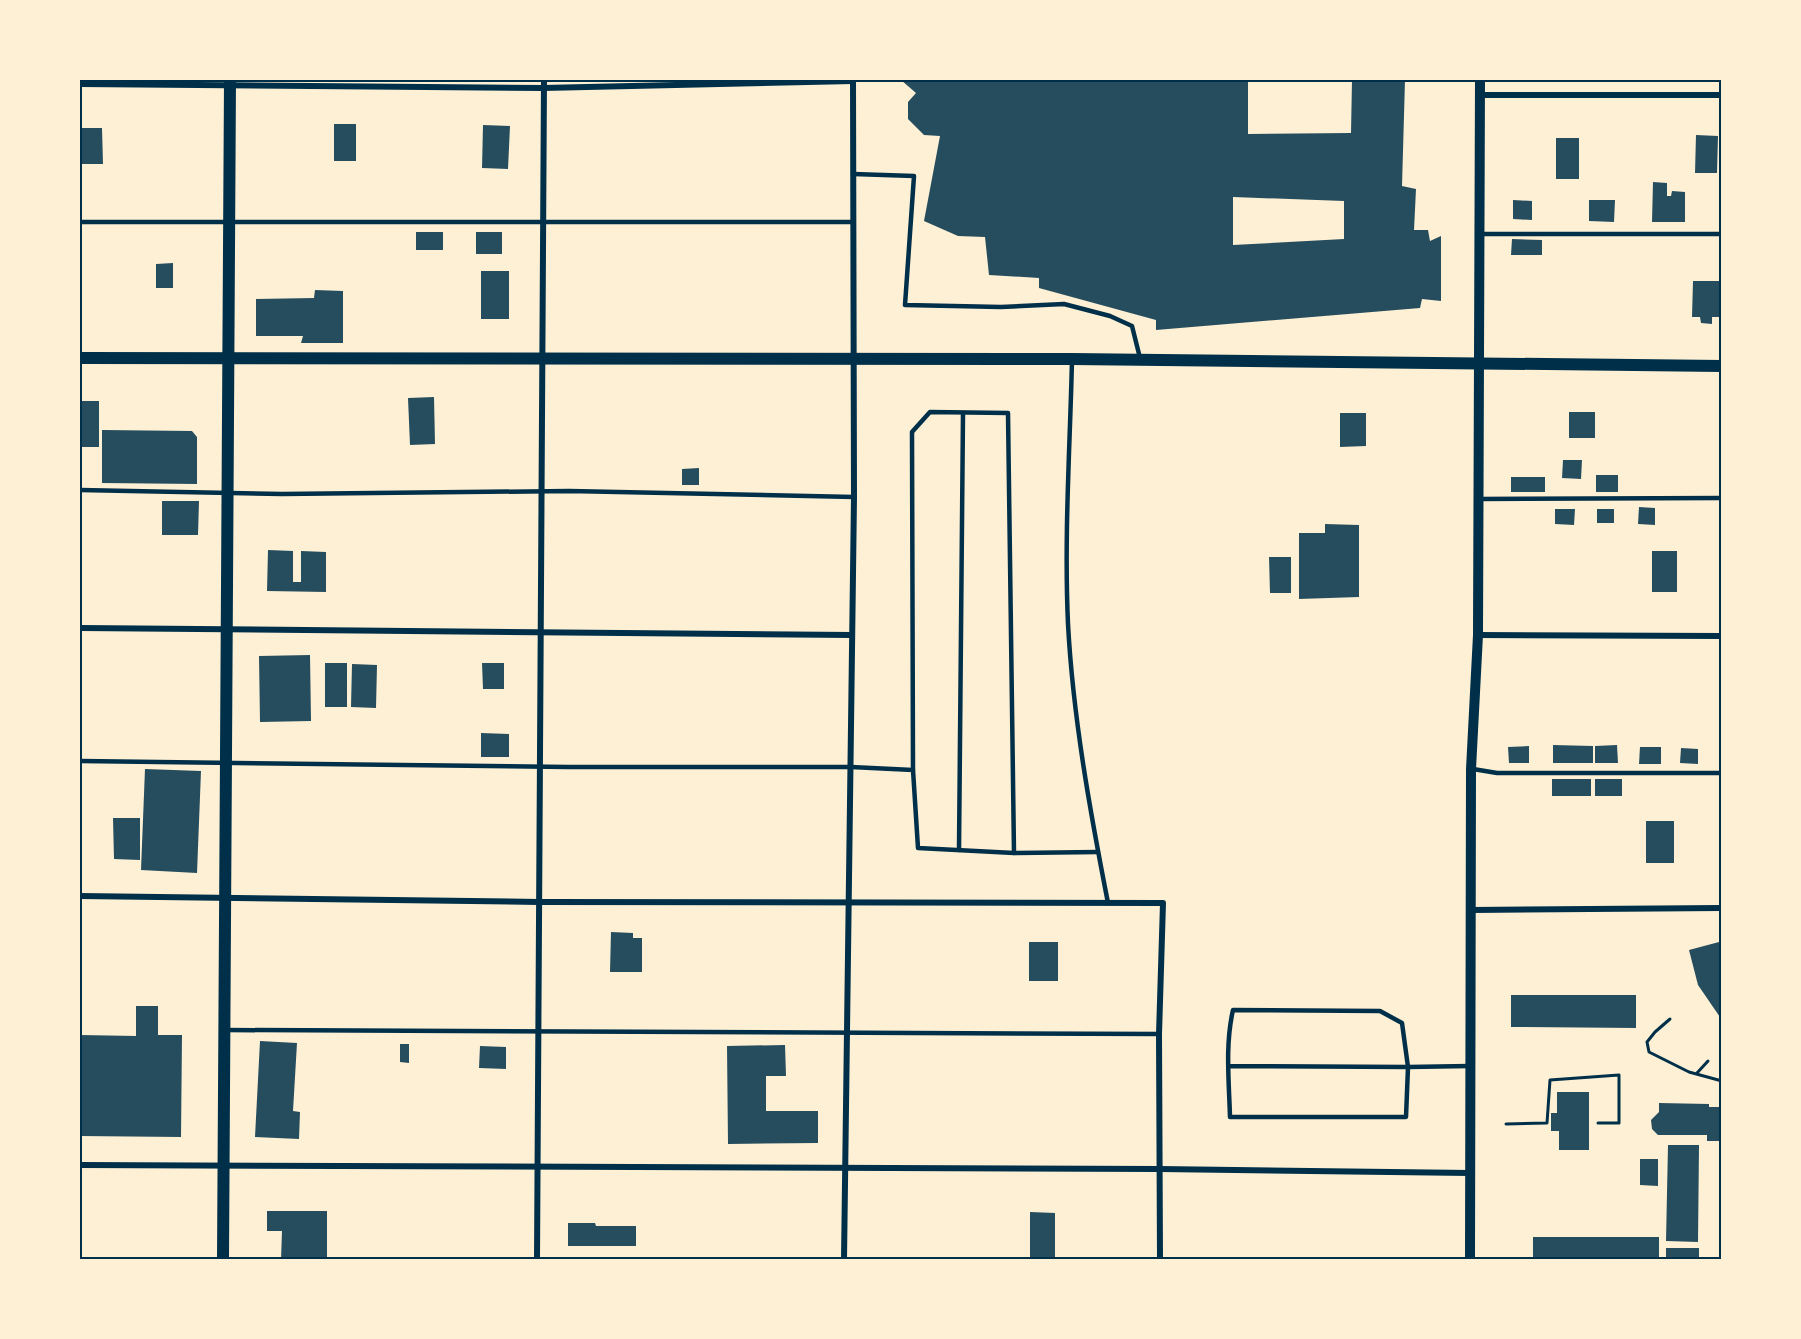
<svg xmlns="http://www.w3.org/2000/svg" width="1801" height="1339" font-family="'Space Grotesk',sans-serif">
<style>
.building{fill:#264d5e;fill-rule:evenodd}
.lines{fill:none;stroke-linecap:round;stroke-linejoin:round}
.path{stroke:#003049;stroke-width:3}
.service{stroke:#003049;stroke-width:4.5}
.minor{stroke:#003049;stroke-width:6}
.tertiary{stroke:#003049;stroke-width:10}
.secondary{stroke:#003049;stroke-width:12}
.neatline{fill:none;stroke:#003049;stroke-width:2}
</style>
<rect width="100%" height="100%" fill="#fdf0d5"/>
<!-- building -->
<g class="building">
<path d="M901,80H1248V134L1351,133L1352,80H1405L1402,186L1416,189L1414,230H1428L1430,241L1441,236V301L1422,299L1420,308L1156,330V320L1039,288V278L989,275L985,237L958,236L924,221L940,136L924,135L908,119V102L916,93ZM1233,197L1344,201V239L1233,245Z"/>
<rect x="334" y="124" width="22" height="37"/>
<polygon points="483,125 510,126 508,169 482,168"/>
<polygon points="80,128 102,128 103,164 80,164"/>
<polygon points="1696,135 1718,136 1717,173 1695,173"/>
<rect x="1556" y="138" width="23" height="41"/>
<polygon points="1653,182 1667,183 1667,196 1671,196 1672,191 1685,192 1685,222 1652,222"/>
<polygon points="1513,200 1532,201 1532,220 1513,219"/>
<polygon points="1589,200 1615,200 1614,222 1589,221"/>
<rect x="416" y="232" width="27" height="18"/>
<rect x="476" y="232" width="26" height="22"/>
<polygon points="1512,239 1542,240 1542,255 1511,255"/>
<polygon points="173,263 173,288 156,288 156,264"/>
<rect x="481" y="271" width="28" height="48"/>
<polygon points="1693,281 1721,281 1721,317 1712,317 1712,324 1701,323 1700,317 1692,317"/>
<polygon points="315,290 343,291 343,343 301,343 303,336 256,336 256,299 314,298"/>
<polygon points="434,397 435,444 410,445 408,398"/>
<rect x="80" y="401" width="19" height="46"/>
<rect x="1569" y="412" width="26" height="26"/>
<polygon points="1340,413 1366,413 1366,446 1340,447"/>
<polygon points="102,430 192,431 197,437 197,484 102,483"/>
<polygon points="1563,460 1582,460 1581,479 1562,478"/>
<polygon points="699,468 699,485 682,485 682,469"/>
<rect x="1596" y="475" width="22" height="17"/>
<rect x="1511" y="477" width="34" height="15"/>
<polygon points="162,501 199,501 198,535 162,535"/>
<polygon points="1639,507 1655,508 1655,525 1638,524"/>
<polygon points="1555,509 1575,509 1574,525 1555,524"/>
<rect x="1597" y="509" width="17" height="14"/>
<polygon points="1325,524 1359,525 1359,597 1299,599 1299,533 1325,533"/>
<polygon points="268,550 293,551 293,582 301,582 301,551 326,552 326,592 267,591"/>
<rect x="1652" y="551" width="25" height="41"/>
<polygon points="1269,557 1291,557 1291,593 1270,593"/>
<polygon points="310,655 311,721 260,722 259,656"/>
<rect x="325" y="663" width="22" height="44"/>
<polygon points="482,663 504,663 504,689 483,689"/>
<polygon points="352,664 377,665 376,708 351,707"/>
<polygon points="481,733 509,734 509,757 481,757"/>
<polygon points="1553,745 1593,746 1593,763 1553,763"/>
<polygon points="1617,745 1618,763 1595,763 1595,746"/>
<polygon points="1529,746 1529,763 1509,763 1508,747"/>
<polygon points="1640,747 1661,747 1661,764 1639,764"/>
<polygon points="1681,748 1698,749 1698,764 1680,763"/>
<polygon points="145,769 201,771 197,873 141,870"/>
<rect x="1552" y="779" width="39" height="17"/>
<rect x="1595" y="779" width="27" height="17"/>
<polygon points="113,818 140,818 140,860 114,859"/>
<rect x="1646" y="821" width="28" height="42"/>
<polygon points="611,932 633,933 633,938 642,938 642,972 610,972"/>
<rect x="1029" y="942" width="29" height="39"/>
<polygon points="1719,942 1722,951 1722,1020 1698,985 1689,950"/>
<polygon points="1511,995 1636,995 1636,1028 1511,1027"/>
<polygon points="136,1006 158,1006 158,1035 182,1035 181,1137 80,1136 80,1035 136,1036"/>
<polygon points="260,1041 297,1043 293,1111 300,1112 299,1139 255,1137"/>
<polygon points="400,1044 409,1044 409,1063 400,1062"/>
<polygon points="785,1045 786,1076 766,1076 766,1111 818,1111 818,1143 728,1144 727,1046"/>
<polygon points="480,1046 506,1047 506,1069 479,1068"/>
<polygon points="1557,1092 1589,1092 1589,1150 1559,1150 1559,1131 1551,1131 1551,1113 1557,1113"/>
<polygon points="1659,1103 1709,1104 1709,1107 1722,1107 1722,1141 1707,1141 1707,1135 1658,1135 1652,1129 1651,1120 1659,1112"/>
<polygon points="1668,1145 1699,1145 1698,1242 1666,1241"/>
<polygon points="1640,1159 1658,1159 1658,1186 1640,1185"/>
<polygon points="267,1211 327,1211 327,1260 281,1260 282,1231 267,1231"/>
<polygon points="1030,1212 1055,1213 1055,1257 1030,1257"/>
<polygon points="568,1223 595,1223 596,1226 636,1226 636,1246 568,1246"/>
<rect x="1533" y="1237" width="126" height="23"/>
<rect x="1666" y="1248" width="33" height="12"/>
</g>
<g class="lines">
<!-- path -->
<g class="path">
<polyline points="1670,1019 1655,1032 1647,1042 1649,1052 1689,1072 1722,1081"/>
<polyline points="1697,1073 1708,1061"/>
<polyline points="1506,1124 1547,1123 1550,1080 1619,1075 1619,1123 1598,1123"/>
</g>
<!-- service -->
<g class="service">
<polyline points="853,174 914,176 905,305 1001,307 1064,304 1110,316 1132,326 1140,358"/>
<polyline points="80,222 853,222"/>
<polyline points="1481,234 1722,234"/>
<path d="M1072,360C1070,447 1064,536 1068,624C1073,717 1090,811 1108,903"/>
<polyline points="80,490 282,494 569,491 854,497"/>
<polyline points="1478,499 1722,498"/>
<polyline points="80,761 568,767 851,767 913,770 918,848 1014,853 1098,852"/>
<polyline points="1473,769 1497,773 1722,773"/>
<polyline points="913,770 912,432 930,412 1008,413 1014,853"/>
<polyline points="959,850 963,413"/>
<polyline points="226,1030 1159,1034"/>
<path d="M1229,1066L1408,1067L1406,1117H1230C1229,1081 1225,1045 1233,1010L1380,1011L1402,1023L1408,1067L1470,1066"/>
</g>
<!-- minor -->
<g class="minor">
<polyline points="80,84 543,88 853,81"/>
<polyline points="1480,95 1722,95"/>
<polyline points="80,628 852,635"/>
<polyline points="1478,635 1722,636"/>
<polyline points="80,896 539,902 1163,903 1159,1034 1160,1260"/>
<polyline points="1472,910 1722,908"/>
<polyline points="80,1165 1160,1169 1470,1173"/>
<polyline points="537,1260 544,80"/>
<polyline points="844,1260 854,497 853,80"/>
</g>
<!-- tertiary -->
<polyline class="tertiary" points="1470,1260 1471,769 1478,635 1480,80"/>
<!-- secondary -->
<g class="secondary">
<polyline points="80,358 1072,359 1722,366"/>
<polyline points="223,1260 230,80"/>
</g>
</g>
<!-- border -->
<rect width="1801" height="1339" fill="none" stroke="#fdf0d5" stroke-width="162"/>
<rect x="81" y="81" width="1639" height="1177" class="neatline"/>
</svg>
